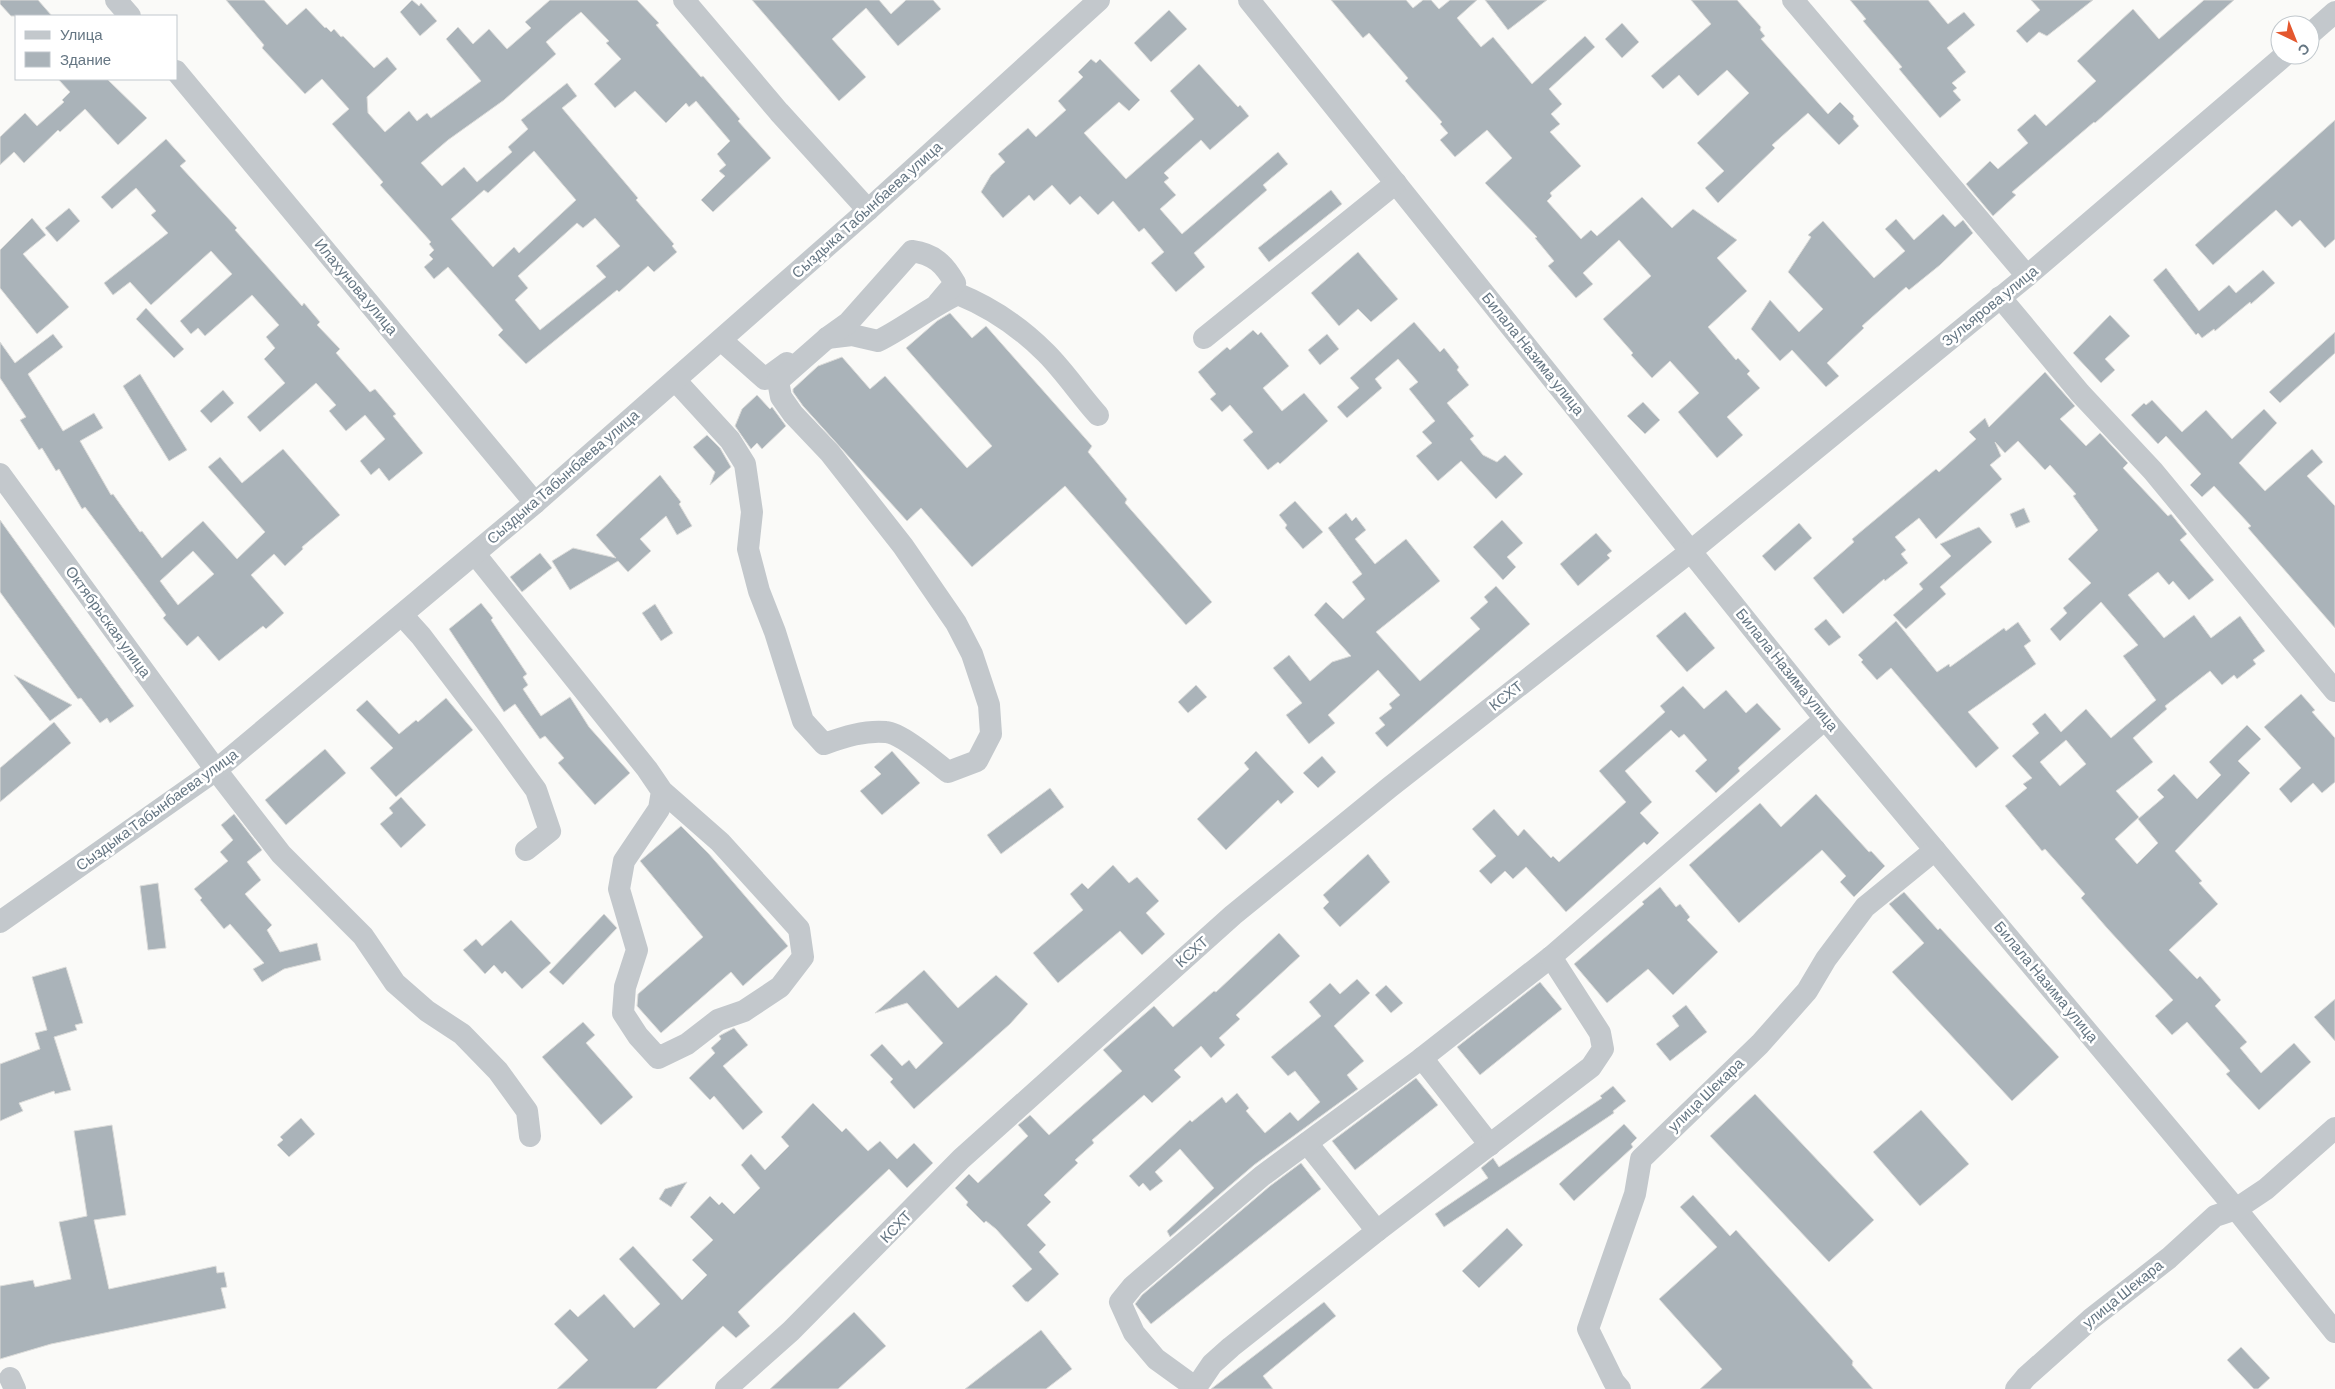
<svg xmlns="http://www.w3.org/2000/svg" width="2335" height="1389" font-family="Barlow,sans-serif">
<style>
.building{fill:#aab3b9;stroke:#dcdcda;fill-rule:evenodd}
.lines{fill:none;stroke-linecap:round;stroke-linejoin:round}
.minor{stroke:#c3c8cc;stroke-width:22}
.labels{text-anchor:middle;stroke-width:5;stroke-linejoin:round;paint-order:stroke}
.street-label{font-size:15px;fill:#657683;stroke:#fff}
</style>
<rect width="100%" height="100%" fill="#fafaf8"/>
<!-- building -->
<g class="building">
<polygon points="0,0 38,0 52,16 11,16 0,4"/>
<path d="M226,0H264L287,25L306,8L325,28L326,27L331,32L334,29L341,37L343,36L374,68L387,57L397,69L367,97L368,113L385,132L409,111L417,121L427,113L431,118L481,81L446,39L458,27L473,44L489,29L507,49L531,28L525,22L550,0H637L659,23L656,25L701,77L703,76L740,119L738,121L771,158L713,212L701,200L725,176L719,171L726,165L717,154L730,141L696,101L689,107L686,103L666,123L635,91L615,108L594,84L621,59L606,43L609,41L581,12L570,21L546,42L556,54L504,100L448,140L421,163L442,186L464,167L477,182L512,152L508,147L528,129L521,120L567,83L577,96L562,108L638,198L636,200L674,244L672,246L677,252L654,272L648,266L619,292L617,290L526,364L498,335L503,330L448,267L434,279L424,267L433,259L429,255L434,250L429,244L431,242L380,185L383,182L332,124L349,109L322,79L305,94L262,48L264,45ZM534,151L576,200L519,253L514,247L493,267L451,219L484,190L488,193ZM595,218L620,246L596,266L606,277L540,330L515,300L528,288L518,276L577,223L583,228Z"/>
<polygon points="412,0 419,6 421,3 437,21 420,36 400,12"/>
<polygon points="752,0 879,0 891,14 906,0 933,0 941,9 898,46 866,8 832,39 866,77 839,101"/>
<polygon points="1331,0 1406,0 1413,8 1423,0 1431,0 1439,9 1450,0 1477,0 1457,18 1481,47 1493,37 1532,84 1585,36 1595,47 1549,89 1562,104 1551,114 1560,124 1550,132 1581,166 1550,193 1552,196 1547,201 1581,239 1591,230 1597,236 1642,197 1672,228 1693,209 1737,240 1717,258 1747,291 1708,327 1736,360 1738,358 1750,371 1747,374 1760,388 1727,417 1743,435 1717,458 1678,412 1699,393 1670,361 1652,378 1631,355 1633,353 1603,319 1651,276 1619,240 1583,273 1593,284 1576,298 1548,266 1554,261 1535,238 1537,237 1485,183 1512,158 1487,130 1455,157 1440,140 1448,133 1440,124 1442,122 1405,81 1408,78 1369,33 1363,38"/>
<polygon points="1485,0 1547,0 1508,30"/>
<polygon points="1691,0 1737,0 1761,27 1760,30 1765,36 1761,39 1828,114 1840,102 1854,116 1853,119 1859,126 1839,145 1808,113 1772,145 1775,148 1718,203 1705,188 1724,171 1697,143 1749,93 1727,70 1698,96 1679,75 1663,89 1651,76 1711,24"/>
<polygon points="1850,0 1928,0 1948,24 1964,12 1975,25 1947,48 1966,72 1952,83 1957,88 1953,91 1961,100 1940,118 1899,69 1902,67 1863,21 1866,19"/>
<polygon points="2031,0 2093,0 2047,36 2039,32 2027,43 2016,31 2040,10"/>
<polygon points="2204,0 2234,0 2095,123 2094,122 2012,192 2016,195 1993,216 1966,184 1990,161 1998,169 2028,143 2017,130 2035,114 2046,126 2096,81 2077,61 2133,9 2159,39"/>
<polygon points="1169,10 1187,29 1151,62 1134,43"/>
<polygon points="1622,23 1639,42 1622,58 1605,39"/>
<polygon points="1091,59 1096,63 1100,59 1140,100 1129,111 1119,102 1084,133 1126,179 1194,119 1170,91 1199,64 1238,107 1240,105 1249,116 1210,150 1201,140 1164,173 1169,178 1164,182 1176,195 1160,209 1182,234 1278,152 1288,164 1263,185 1267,190 1194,253 1205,267 1176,292 1151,263 1164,252 1144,228 1139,232 1113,201 1098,215 1080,196 1070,205 1052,185 1034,201 1029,195 1003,218 981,192 991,175 1005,162 998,154 1028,128 1036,137 1066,110 1058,101 1083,77 1078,72"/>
<polygon points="58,79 107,79 147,118 118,145 85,109 60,132 58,130 24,163 14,152 0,165 0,137 25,113 37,126 64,102 62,100 70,92"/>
<polygon points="2335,120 2335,239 2325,248 2300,220 2292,227 2276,210 2213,265 2195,245"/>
<polygon points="166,139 186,161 180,166 237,228 235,230 302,306 304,303 320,322 317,325 340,349 336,353 370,392 375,389 396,414 393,416 423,453 389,481 379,468 371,475 360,461 385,439 365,415 346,431 329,411 336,405 316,383 260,432 247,417 285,383 264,359 275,348 266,337 279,325 252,295 205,336 198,328 191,334 180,321 232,274 211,251 151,305 130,282 113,295 104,283 168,233 151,215 156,211 136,188 112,209 101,197"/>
<polygon points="1331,190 1342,204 1269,262 1258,248"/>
<polygon points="69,208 80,221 57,242 45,228"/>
<polygon points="1943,214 1955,227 1963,220 1973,233 1940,265 1909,290 1906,287 1862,326 1864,328 1827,363 1839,376 1826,387 1792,350 1780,361 1751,329 1770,300 1799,332 1823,309 1788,272 1811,237 1808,235 1823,221 1874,278 1905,251 1885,229 1896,219 1914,240"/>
<polygon points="32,218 46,235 23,254 69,307 37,334 0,288 0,250"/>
<polygon points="1358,252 1398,299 1371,322 1358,309 1339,326 1311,293"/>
<polygon points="2166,268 2199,311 2229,285 2236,293 2263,270 2275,283 2251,304 2250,302 2215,331 2214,329 2202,338 2198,333 2196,335 2153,280"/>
<polygon points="146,308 184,349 174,358 136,319"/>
<polygon points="950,313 972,338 986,326 1092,446 1088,452 1127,499 1125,503 1212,602 1186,625 1065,486 972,567 921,508 907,521 803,406 793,392 793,389 818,366 842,357 870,389 885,376 967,468 992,446 906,348 937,321"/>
<polygon points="2110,315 2130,336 2105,359 2115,370 2101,383 2073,353"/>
<polygon points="1414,322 1440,352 1444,348 1459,367 1457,370 1469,385 1447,403 1474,436 1470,439 1483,455 1497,462 1505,455 1523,474 1496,499 1461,461 1438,481 1416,456 1432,443 1422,432 1435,421 1409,389 1418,382 1398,359 1375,379 1382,388 1347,418 1337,407 1359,388 1350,378"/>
<polygon points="1253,330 1258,335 1261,332 1289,366 1263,388 1282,411 1304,393 1328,421 1280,464 1278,462 1268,470 1243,440 1253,432 1230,405 1222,412 1210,399 1216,394 1198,372 1227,347 1230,350"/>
<polygon points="2335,332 2335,353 2280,403 2269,392"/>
<path d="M53,334L63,347L28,374L63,431L94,413L103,428L80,441L111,495L113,494L140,532L142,531L162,558L203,521L237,559L265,532L208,467L220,457L242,483L283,449L340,515L302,547L303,549L285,566L274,554L251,575L284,613L266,629L263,626L219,661L198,636L187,646L163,618L166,615L85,507L82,509L59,469L56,471L42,448L39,450L20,420L26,417L0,378V342L15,363ZM193,551L214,574L178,605L160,581Z"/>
<polygon points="1327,334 1339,349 1320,365 1308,350"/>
<path d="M2045,372L2075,406L2060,419L2086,446L2100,433L2128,463L2123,468L2168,516L2171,514L2187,534L2180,540L2214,580L2189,600L2173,581L2169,585L2158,572L2128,595L2164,638L2194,615L2211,638L2240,616L2265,651L2253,660L2256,664L2237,679L2234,675L2222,685L2210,671L2165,706L2167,709L2133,738L2153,762L2116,791L2139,817L2115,839L2137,864L2158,843L2138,819L2164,797L2157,790L2174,774L2197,799L2221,775L2209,762L2247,725L2261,739L2238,761L2250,773L2175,851L2202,881L2199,883L2218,904L2169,950L2197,979L2200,976L2221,1000L2215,1006L2247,1042L2240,1048L2261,1073L2294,1043L2311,1062L2259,1110L2226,1074L2230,1071L2187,1022L2172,1035L2155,1016L2173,1000L2107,928L2081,898L2085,894L2045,849L2042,851L2005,806L2027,788L2023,784L2032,778L2012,756L2039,733L2032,724L2045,713L2061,732L2086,709L2111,738L2156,700L2123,656L2138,645L2101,602L2060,641L2050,629L2067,613L2063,608L2091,583L2068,559L2098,530L2073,496L2076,494L2050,465L2045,470L2018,441L2005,453L1995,442L2001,456L1990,465L2002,479L1936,539L1919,518L1895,537L1906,550L1901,554L1908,563L1885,581L1884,579L1843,614L1813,578L1854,542L1852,539L1936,469L1939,472L1976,439L1969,432L1985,418L1989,427ZM2066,740L2086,764L2060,786L2040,762Z"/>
<polygon points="140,374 187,450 169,461 123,386"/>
<polygon points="223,390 234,403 211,423 200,411"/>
<polygon points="757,395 770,409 772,407 786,426 762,449 757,443 751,449 735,426 742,409"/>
<polygon points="2152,400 2182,432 2206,410 2232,439 2264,409 2277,423 2239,463 2265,491 2312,449 2323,462 2307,476 2335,506 2335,628 2248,528 2251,526 2214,486 2202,497 2190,485 2201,474 2166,436 2158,444 2131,415 2144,403 2146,405"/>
<polygon points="1643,402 1660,420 1645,434 1627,416"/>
<polygon points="707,435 720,448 731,467 710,485 715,472 693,447"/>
<polygon points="660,475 681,502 679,504 692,526 677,535 666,516 640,539 651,551 628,572 618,561 570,590 552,561 573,548 616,558 596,535"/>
<polygon points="1295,501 1323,532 1303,549 1285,528 1287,525 1279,515"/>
<polygon points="2024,508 2030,522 2016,528 2010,514"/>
<polygon points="1346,513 1352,521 1356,517 1366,530 1355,539 1375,564 1406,539 1440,581 1376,632 1420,681 1480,629 1470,618 1488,602 1484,597 1496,586 1530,624 1387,747 1375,733 1385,725 1379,718 1392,708 1389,704 1400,695 1378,670 1328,715 1335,723 1309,744 1286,715 1302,703 1273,668 1289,655 1310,681 1332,662 1351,656 1314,615 1326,602 1343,619 1365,599 1352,582 1362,574 1328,528"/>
<polygon points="0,520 134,706 110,723 107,718 100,723 81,698 78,699 0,592"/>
<polygon points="1502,520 1523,543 1507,557 1516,567 1503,580 1473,547"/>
<polygon points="1799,523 1812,538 1775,571 1762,556"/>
<polygon points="1979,527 1992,542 1940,587 1946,594 1906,629 1893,615 1923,589 1919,584 1951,556 1940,544"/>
<polygon points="1596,533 1612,551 1607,555 1610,558 1578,586 1560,564"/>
<polygon points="540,553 552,568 522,592 510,577"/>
<polygon points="481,603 493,618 491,620 527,674 523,677 528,685 523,689 541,716 570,697 589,727 630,773 595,805 558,763 564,758 545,736 540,739 515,704 504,712 449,629"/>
<polygon points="655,604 673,633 661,641 642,613"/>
<polygon points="1685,612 1715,648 1687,672 1656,636"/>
<polygon points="1826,619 1841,637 1829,646 1814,629"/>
<polygon points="1896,621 1937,672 1949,664 1950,667 2004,628 2006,631 2018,622 2031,641 2024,646 2036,664 1968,712 1999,748 1976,768 1891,668 1877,680 1861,662 1863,660 1858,655"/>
<polygon points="14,675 72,705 50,721"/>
<polygon points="1196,685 1207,697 1188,713 1178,702"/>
<polygon points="1683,686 1704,709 1726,690 1746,713 1757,703 1781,729 1738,768 1740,771 1716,793 1695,771 1707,760 1684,734 1679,738 1671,730 1625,771 1652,802 1640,813 1659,833 1647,845 1644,842 1566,912 1526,867 1513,879 1505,871 1491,884 1479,871 1496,856 1472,829 1494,809 1518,836 1524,829 1551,858 1553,856 1559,862 1626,802 1599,771 1665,712 1660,706"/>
<polygon points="2301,694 2315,710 2312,712 2335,738 2335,782 2322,793 2313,783 2291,803 2279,789 2301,768 2264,727"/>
<polygon points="446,698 473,730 396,797 370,768 393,748 356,710 367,700 399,734 416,720 418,722"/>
<polygon points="54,722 71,743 0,802 0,768"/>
<polygon points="325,749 346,773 286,825 265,800"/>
<polygon points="892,751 920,783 882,815 860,791 881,774 874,767"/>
<polygon points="1256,751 1294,792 1281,804 1278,800 1226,850 1197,819 1249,769 1244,763"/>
<polygon points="1322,756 1336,772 1318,788 1303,773"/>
<polygon points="1050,788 1064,807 1001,854 987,835"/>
<polygon points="1816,794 1869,852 1871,851 1885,866 1854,897 1840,882 1846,876 1822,850 1739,923 1689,865 1760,803 1781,827"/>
<polygon points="401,797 426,825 401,848 380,824 393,813 389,808"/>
<polygon points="234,814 262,850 247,862 261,880 245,894 272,925 267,930 280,952 317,943 321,960 284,969 262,982 253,969 264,963 230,924 224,929 200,900 202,898 194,889 228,861 220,852 233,840 221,825"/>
<polygon points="681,826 709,854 788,946 743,986 731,972 661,1033 637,1006 638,994 703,937 640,861"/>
<polygon points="1368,854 1390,882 1340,927 1323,908 1329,902 1323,895"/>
<polygon points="1113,865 1129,883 1137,877 1159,901 1146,913 1165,934 1142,955 1120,931 1058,983 1033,953 1083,910 1070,894 1082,883 1088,889"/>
<polygon points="158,883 166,948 148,950 140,886"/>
<polygon points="1660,887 1676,907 1680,904 1690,917 1687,920 1718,952 1673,995 1648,969 1607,1003 1574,964 1644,904 1642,902"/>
<polygon points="1904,892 1938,930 1940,928 2059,1057 2012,1101 1892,972 1924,943 1889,904"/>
<polygon points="604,914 617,928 563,985 549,972"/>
<polygon points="511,920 551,963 522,989 505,971 502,974 494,965 485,974 463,950 476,939 482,946"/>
<polygon points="1279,933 1300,956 1236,1015 1240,1019 1219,1038 1225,1045 1211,1058 1201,1046 1174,1070 1181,1077 1152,1103 1144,1095 1092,1140 1094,1143 1075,1160 1078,1163 1044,1195 1051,1202 1027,1225 1046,1245 1039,1252 1059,1274 1028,1302 1025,1301 1012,1286 1032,1269 996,1229 986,1221 984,1223 966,1205 968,1202 955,1188 969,1174 978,1183 1028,1136 1018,1125 1030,1115 1049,1135 1122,1071 1103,1050 1154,1006 1173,1027 1214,991 1216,992"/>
<polygon points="66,967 83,1023 75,1025 77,1030 54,1037 71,1090 55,1094 54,1091 19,1103 23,1111 0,1121 0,1064 40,1049 35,1033 47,1030 32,977"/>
<polygon points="924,970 958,1008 996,975 1028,1004 1010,1024 914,1109 890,1082 893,1079 870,1055 882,1044 902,1066 909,1060 916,1069 943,1043 907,1003 875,1013"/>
<polygon points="1357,979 1370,993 1334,1026 1364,1061 1347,1075 1358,1089 1254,1165 1170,1237 1167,1231 1214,1188 1180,1149 1155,1172 1163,1181 1150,1191 1143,1183 1139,1187 1129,1176 1190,1120 1192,1122 1222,1097 1226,1103 1237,1093 1249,1108 1246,1111 1265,1133 1290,1112 1298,1121 1320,1102 1295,1071 1288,1076 1271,1057 1321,1016 1309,1002 1330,983 1340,994"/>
<polygon points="1540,982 1562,1009 1480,1075 1457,1047"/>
<polygon points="1386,985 1403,1003 1391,1013 1375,995"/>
<polygon points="2335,999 2335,1041 2314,1017"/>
<polygon points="1686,1005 1707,1032 1670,1061 1656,1044 1679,1026 1672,1016"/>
<polygon points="583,1022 595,1035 586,1043 633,1097 601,1125 542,1057"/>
<polygon points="734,1028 748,1045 723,1066 763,1112 743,1130 714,1096 710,1100 689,1078 715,1053 711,1048 721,1039 719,1036"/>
<polygon points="1416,1078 1438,1105 1355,1170 1332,1141"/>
<polygon points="1613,1086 1626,1101 1613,1111 1614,1113 1444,1227 1435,1214 1488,1178 1481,1168 1493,1158 1499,1167 1602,1098 1600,1096"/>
<polygon points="1755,1094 1874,1220 1829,1262 1710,1136"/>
<polygon points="813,1103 842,1132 846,1128 868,1151 880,1141 897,1159 914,1143 933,1163 907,1188 889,1169 738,1312 750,1326 736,1338 723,1326 656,1389 557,1389 588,1360 554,1324 570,1309 578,1317 604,1294 634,1328 660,1304 619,1259 633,1246 682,1300 707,1275 692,1260 713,1240 690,1217 710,1196 719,1205 722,1202 734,1214 760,1188 741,1165 751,1154 765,1170 789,1146 781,1137"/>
<polygon points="1921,1110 1969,1164 1920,1206 1873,1152"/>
<polygon points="301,1118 315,1134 289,1157 277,1145 283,1140 280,1137"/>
<polygon points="1624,1124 1637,1138 1631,1144 1633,1147 1574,1201 1559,1184"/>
<polygon points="112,1125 126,1215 94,1220 109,1289 216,1266 217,1273 224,1272 227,1287 221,1288 226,1308 51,1344 0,1359 0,1286 33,1280 35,1287 71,1279 59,1222 87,1216 74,1131"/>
<polygon points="1301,1163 1321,1189 1151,1324 1135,1304 1142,1295 1270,1186"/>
<polygon points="687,1182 671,1207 659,1199 665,1189"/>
<polygon points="1693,1195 1730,1236 1736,1230 1853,1361 1852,1365 1873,1389 1700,1389 1722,1369 1659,1299 1717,1247 1680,1207"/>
<polygon points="1507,1228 1523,1245 1479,1288 1462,1271"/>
<polygon points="1324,1302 1336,1316 1263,1376 1273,1389 1211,1389"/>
<polygon points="854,1312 886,1346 838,1389 770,1389"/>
<polygon points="1041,1330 1072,1369 1046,1389 965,1389"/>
<polygon points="2241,1347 2270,1378 2258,1389 2254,1389 2227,1360"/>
</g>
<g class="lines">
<!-- minor -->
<g class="minor">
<polyline points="116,0 130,16"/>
<polyline points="684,0 779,112 868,210"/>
<polyline points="1249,0 1825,719 2236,1209 2335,1332"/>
<polyline points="1793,0 2027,276"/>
<polyline points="2310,34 2335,12"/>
<polyline points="176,71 535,503"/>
<polyline points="2000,297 2080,393 2153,471 2335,691"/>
<path d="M827,338L852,335L878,341C906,327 930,307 958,294C990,307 1021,328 1046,353C1065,372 1080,395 1098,415"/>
<polyline points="1204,338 1396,183"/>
<polyline points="721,340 765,379 787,363"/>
<path d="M675,380L730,440L745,464L752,512L748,549L759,591L775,632L803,721L824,744C844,737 865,730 886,732C901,733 935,762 948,772L977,761L991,734L989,705L972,654L956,623L903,546L830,453L793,414L781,397L778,381L827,338L848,323L912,251C934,254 944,264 955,283L938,303"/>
<polyline points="0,474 216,770 281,854 363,936 395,983 427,1011 462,1034 498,1071 527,1111 530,1136"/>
<polyline points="475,554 647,769 662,791 720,842 799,929 803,957 780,987 744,1011 718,1020 687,1044 658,1058 638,1036 623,1013 625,987 637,950 619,889 624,861 659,809 662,791"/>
<polyline points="402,615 421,636 491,728 536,790 550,831 526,850"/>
<polyline points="0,922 216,770 535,503 868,210 1099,0"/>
<polyline points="1422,1058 1490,1145"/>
<polyline points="1307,1143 1377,1231"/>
<polyline points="10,1378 15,1389"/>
<polyline points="1196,1388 1156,1359 1134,1333 1120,1302 1133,1286 1262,1176 1422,1058 1551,957 1825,719"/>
<polyline points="726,1389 791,1331 961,1159 1233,915 1390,787 1691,551 2027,276 2285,55"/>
<polyline points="1195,1389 1212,1364 1231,1347 1377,1231 1591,1067 1603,1049 1600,1033 1551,957"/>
<polyline points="1620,1389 1614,1382 1588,1329 1635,1194 1641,1159 1760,1044 1807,991 1826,959 1865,907 1935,850"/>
<polyline points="2016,1389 2026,1377 2091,1319 2169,1258 2215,1216 2236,1209 2266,1189 2335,1128"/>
</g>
</g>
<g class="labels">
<!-- street labels -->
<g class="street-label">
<text transform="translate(867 210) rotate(-42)" y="5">Сыздыка Табынбаева улица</text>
<text transform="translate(356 287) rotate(50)" y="5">Илахунова улица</text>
<text transform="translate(1990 306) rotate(-39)" y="5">Зульярова улица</text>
<text transform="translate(1533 354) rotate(51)" y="5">Билала Назима улица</text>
<text transform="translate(563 477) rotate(-41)" y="5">Сыздыка Табынбаева улица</text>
<text transform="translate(108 622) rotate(54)" y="5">Октябрьская улица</text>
<text transform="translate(1787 670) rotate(51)" y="5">Билала Назима улица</text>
<text transform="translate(1506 696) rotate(-38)" y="5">КСХТ</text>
<text transform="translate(157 810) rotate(-36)" y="5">Сыздыка Табынбаева улица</text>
<text transform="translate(1192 952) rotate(-42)" y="5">КСХТ</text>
<text transform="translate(2046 982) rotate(50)" y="5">Билала Назима улица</text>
<text transform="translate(1706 1095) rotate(-44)" y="5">улица Шекара</text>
<text transform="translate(896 1227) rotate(-46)" y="5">КСХТ</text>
<text transform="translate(2123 1294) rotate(-39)" y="5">улица Шекара</text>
</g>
</g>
<!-- legend -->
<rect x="15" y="15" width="162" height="65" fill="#ffffff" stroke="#c1c8cd"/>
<rect x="25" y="31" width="25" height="8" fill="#c3c8cc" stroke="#c1c8cd"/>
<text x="60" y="40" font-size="15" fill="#657683">Улица</text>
<rect x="25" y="52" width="25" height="15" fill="#aab3b9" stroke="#c1c8cd"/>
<text x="60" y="65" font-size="15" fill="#657683">Здание</text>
<!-- north arrow -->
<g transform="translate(2295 40) rotate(137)"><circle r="24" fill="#ffffff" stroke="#c1c8cd"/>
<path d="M0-4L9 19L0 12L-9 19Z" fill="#e4572e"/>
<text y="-8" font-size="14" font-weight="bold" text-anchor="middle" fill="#657683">С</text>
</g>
</svg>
